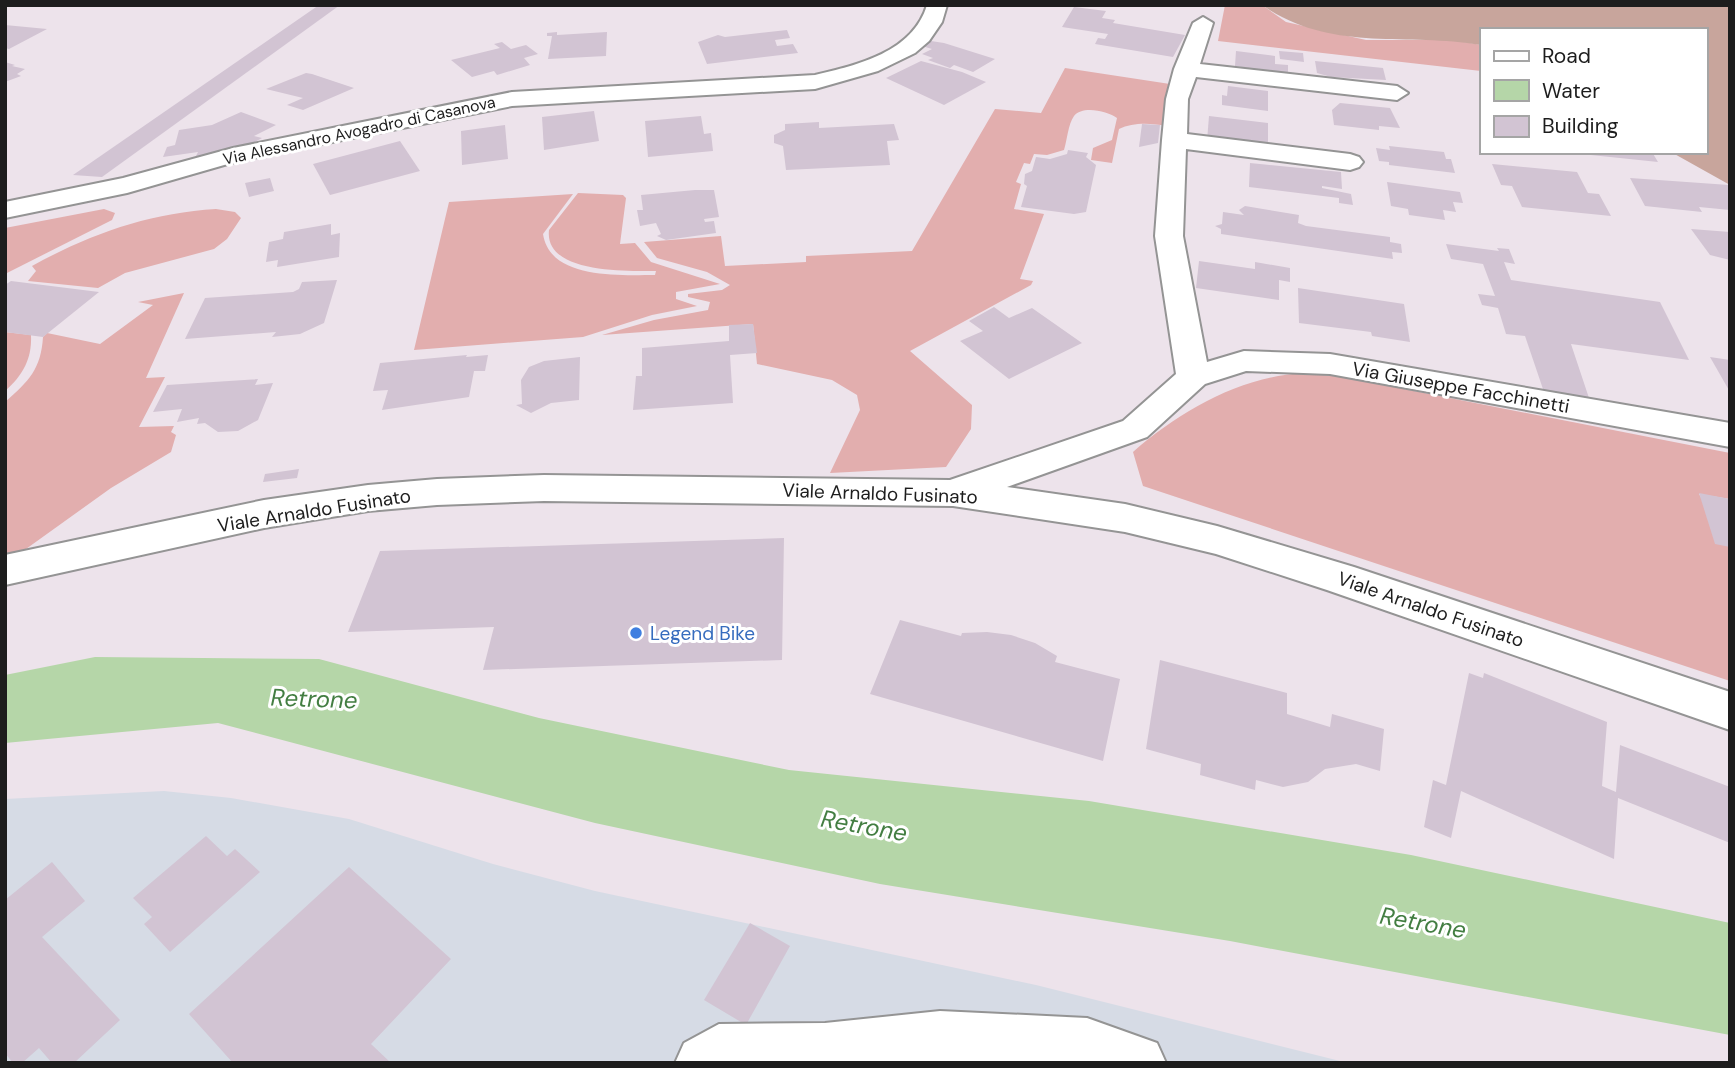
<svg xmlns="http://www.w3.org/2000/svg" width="1735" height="1068" font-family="'DM Sans',sans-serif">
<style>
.industrial{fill:#d6dbe5}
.grass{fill:#e2aeae}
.forest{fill:#c8a59c}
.water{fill:#b5d6a8}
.building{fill:#d2c4d3}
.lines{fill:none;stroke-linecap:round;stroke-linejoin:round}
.minor-casing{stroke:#949494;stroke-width:4}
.minor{fill:#fff;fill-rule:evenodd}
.shop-dot{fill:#3f7fe0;stroke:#fff;stroke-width:2.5}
.labels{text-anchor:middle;stroke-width:6;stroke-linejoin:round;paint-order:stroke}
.far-street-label{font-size:16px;fill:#1d1d1d;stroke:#fff}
.street-label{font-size:19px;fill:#1d1d1d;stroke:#fff}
.shop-label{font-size:19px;fill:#366cbe;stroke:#fff;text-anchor:start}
.near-water-label{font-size:24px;font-style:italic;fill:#437e42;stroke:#fff}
</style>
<rect width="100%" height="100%" fill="#ede3eb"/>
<!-- industrial -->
<polygon class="industrial" points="164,791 231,798 349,819 493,864 595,891 1036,985 1348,1063 5,1063 5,799"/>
<!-- grass -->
<g class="grass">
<polygon points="1225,5 1262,5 1286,22 1366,40 1453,40 1481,45 1481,71 1218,41"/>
<path d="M1065,68L1170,84L1166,126C1151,123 1133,122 1119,129L1112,163L1091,160L1093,148L1112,140L1117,118C1108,111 1082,105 1074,116C1068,124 1067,141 1064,150L1047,155L1034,154L1030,164L1024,163L1016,182L1021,184L1014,209L1044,214L1020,279L1033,281L1031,285L910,351L972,405L971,429L946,467L830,473L860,410L857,395L832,380L757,364L753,324L602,335L654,320L708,310L710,302L688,297V294L722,290L730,285L707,272L657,258L644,242L721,236L725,266L806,262V256L912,251L995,109L1041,113Z"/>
<path d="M578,193L623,195L626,198L620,244L635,243L651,262L720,284L676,292V299L697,306L652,315L583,337L414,350L449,202L573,194L543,234C550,280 620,275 655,275L656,271C628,271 544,274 549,230Z"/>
<polygon points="104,209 115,213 112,220 5,274 5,228"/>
<path d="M216,209L235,212L241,218L227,239L214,249L125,273L98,288L28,281L36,271L32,266C90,234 149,213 216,209Z"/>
<path d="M184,293L146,378L165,377L139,427L174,426L171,432L176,435L171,452L111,488L19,554L5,557V402C29,381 41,369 43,337L47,333L100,344L153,305L138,302Z"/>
<path d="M5,332L31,335C32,359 23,375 5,391Z"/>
<path d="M1303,373L1343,377L1730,453V499L1699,494L1730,547V681L1143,486L1133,452C1180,411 1239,377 1303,373Z"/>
</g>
<!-- forest -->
<path class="forest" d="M1262,5H1730V185L1671,152H1705V30H1481V45C1404,32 1331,53 1262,5Z"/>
<!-- water -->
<polygon class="water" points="95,657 319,659 539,718 789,770 1089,801 1411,855 1730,923 1730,1035 1230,941 880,884 595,823 218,723 5,743 5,675"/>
<!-- building -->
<g class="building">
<polygon points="319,5 340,5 102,177 73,175"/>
<polygon points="1074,7 1106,11 1102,18 1115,20 1113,23 1185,35 1173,57 1095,44 1098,38 1105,39 1108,34 1062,27"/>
<polygon points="5,25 47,29 9,49 5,48"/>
<polygon points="787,30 790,38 775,40 777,46 793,44 798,53 707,64 698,42 718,35 725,37"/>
<polygon points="557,32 557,35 607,32 606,56 548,59 552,36 547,36 547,33"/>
<polygon points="931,41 944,43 995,59 973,72 954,65 950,68 928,60 933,58 922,54 932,49 922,46"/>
<polygon points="502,42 511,49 526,45 538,54 524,58 530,65 497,75 494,71 472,77 451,60 500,48 494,44"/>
<polygon points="1236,51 1275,56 1275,64 1288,65 1288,74 1235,66"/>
<polygon points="1279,51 1303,53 1304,62 1280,59"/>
<polygon points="921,61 962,72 986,82 944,105 886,78"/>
<polygon points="1315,61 1383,68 1386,80 1331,77 1317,73"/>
<polygon points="5,62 15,65 12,66 25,69 17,74 21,76 5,82"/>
<polygon points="306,73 312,74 354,88 303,110 287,105 303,98 266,89"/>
<polygon points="1228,86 1268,91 1268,111 1222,105 1222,95 1227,96"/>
<polygon points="1340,103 1390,108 1400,128 1379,126 1379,130 1334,125 1332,110"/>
<polygon points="594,111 599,141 544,150 542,117"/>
<polygon points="241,112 276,125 254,136 262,138 253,143 256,144 193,162 198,152 163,157 167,147 175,145 179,130 212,125"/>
<polygon points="701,116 704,134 711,133 713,151 648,157 645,121"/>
<polygon points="1209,116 1268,123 1268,147 1207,141"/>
<polygon points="819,122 819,128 894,124 899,140 887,141 890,165 786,170 783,146 774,143 774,135 785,130 785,124"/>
<polygon points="1142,124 1160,125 1158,143 1139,147"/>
<polygon points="505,125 508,159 462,165 461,131"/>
<polygon points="400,141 420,171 330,195 313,164"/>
<polygon points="1389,146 1444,152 1446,159 1451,159 1455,173 1389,165 1389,162 1379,161 1376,148 1390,150"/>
<polygon points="1068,150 1088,153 1086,157 1096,165 1086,212 1074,214 1021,207 1027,186 1024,184 1025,174 1032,171 1036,157 1050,159 1067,154"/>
<polygon points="1589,152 1652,152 1658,162 1591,155"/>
<polygon points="1250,163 1341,172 1342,189 1322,186 1322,188 1351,194 1353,205 1339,203 1339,198 1249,187"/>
<polygon points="1492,164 1577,172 1588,193 1599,194 1611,216 1522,207 1512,186 1501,185"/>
<polygon points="270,178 274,191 249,197 245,183"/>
<polygon points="1630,178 1729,185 1730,210 1699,207 1702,212 1645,206"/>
<polygon points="1387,182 1460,192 1463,203 1453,202 1456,212 1443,210 1445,220 1409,215 1408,209 1391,206"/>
<polygon points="695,190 714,190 719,217 704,219 705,222 714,221 716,233 666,240 657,236 661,234 656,223 640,226 637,210 643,210 641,195"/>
<polygon points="1245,206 1299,215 1298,223 1306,226 1390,237 1390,242 1401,244 1402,253 1392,252 1393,259 1221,234 1221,229 1215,226 1222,224 1223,212 1244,215 1239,210"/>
<polygon points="331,224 331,235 340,233 339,257 277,267 278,260 266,262 269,242 283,239 284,232"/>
<polygon points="1691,229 1730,232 1730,260 1710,255"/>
<polygon points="1446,244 1499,251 1497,248 1509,249 1515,264 1504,262 1511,280 1660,302 1689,360 1571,344 1590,401 1545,395 1525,336 1506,334 1498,308 1482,305 1478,294 1495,296 1483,264 1451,259"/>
<polygon points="1199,261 1255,269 1255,262 1290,268 1290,282 1279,280 1279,300 1196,288"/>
<polygon points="337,280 324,323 300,334 272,337 276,332 185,339 205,298 293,292 299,289 302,282"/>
<polygon points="11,281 99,292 43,337 5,332 5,285"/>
<polygon points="1298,288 1404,304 1410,342 1372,336 1371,332 1299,323"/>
<polygon points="994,307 1009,318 1032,308 1082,343 1009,379 960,341 983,331 969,321"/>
<polygon points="753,324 757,353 730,355 733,403 633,410 636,376 642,376 642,348 729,341 729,325"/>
<polygon points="467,355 466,357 488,355 485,371 474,371 469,397 382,410 388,390 373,391 380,363"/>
<polygon points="580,357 579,400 551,403 531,413 516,405 522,404 521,380 529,367 544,361"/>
<polygon points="1710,357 1730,360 1730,392"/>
<polygon points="258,379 255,385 273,383 258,420 238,431 218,432 205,423 197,424 199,418 177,422 182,409 153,412 167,385"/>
<polygon points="299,469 297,478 263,482 265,474"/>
<polygon points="1699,493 1730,499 1730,547 1715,544"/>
<polygon points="784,538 782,660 483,670 494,627 348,632 380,551"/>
<polygon points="900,620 961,636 962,633 987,632 1011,635 1035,643 1057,656 1055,662 1120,679 1103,761 870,694"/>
<polygon points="1160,660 1287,693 1287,714 1330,727 1332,714 1384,729 1380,771 1356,764 1325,769 1308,782 1283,787 1256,780 1255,790 1200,775 1201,764 1146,749"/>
<polygon points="1469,673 1483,678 1484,673 1607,722 1602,786 1616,792 1620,745 1730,787 1730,843 1618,798 1614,859 1461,791 1451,838 1424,827 1433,780 1446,785"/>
<polygon points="206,836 227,856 235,849 260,872 170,952 144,924 152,917 133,898"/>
<polygon points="52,862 85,901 42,937 120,1020 74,1063 52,1063 39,1048 22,1063 13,1063 5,1053 5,900"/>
<polygon points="349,867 451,959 371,1044 391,1063 233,1063 189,1014"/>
<polygon points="750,923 790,946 746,1025 704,1000"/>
</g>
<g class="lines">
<defs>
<g id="minor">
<path d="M927,5H947L942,22L929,41L915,53L878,71L815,89L512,106L238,161L127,193L5,218V202L123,178L233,148L512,92L815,75C858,65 913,52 927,5Z"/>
<polygon points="1203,17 1213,23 1200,64 1397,86 1408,93 1397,100 1196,77 1188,99 1187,134 1350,154 1359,157 1363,162 1359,167 1350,170 1186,149 1183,236 1207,362 1244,351 1330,354 1730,423 1730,447 1330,374 1246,371 1205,384 1147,437 1007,487 1125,504 1217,526 1354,567 1730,692 1730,730 1327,590 1216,554 1125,532 953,506 544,501 437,505 368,511 264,528 5,585 5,555 264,500 368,485 437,479 544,475 950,480 1123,421 1176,374 1155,236 1162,140 1166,99 1174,69 1193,23"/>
<polygon points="940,1011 1087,1018 1157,1043 1166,1063 675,1063 684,1043 719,1024 825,1023"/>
</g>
</defs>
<!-- minor casing -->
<use href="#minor" class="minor-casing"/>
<!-- minor -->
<use href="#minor" class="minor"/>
</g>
<!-- markers -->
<circle class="shop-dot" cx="636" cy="633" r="7"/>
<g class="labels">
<!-- far-street labels -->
<g class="far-street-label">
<text transform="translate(359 130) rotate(-12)" y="6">Via Alessandro Avogadro di Casanova</text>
</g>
<!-- street labels -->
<g class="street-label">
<text transform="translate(1461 387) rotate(10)" y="7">Via Giuseppe Facchinetti</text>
<text transform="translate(880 493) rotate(2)" y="7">Viale Arnaldo Fusinato</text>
<text transform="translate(314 510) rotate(-9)" y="7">Viale Arnaldo Fusinato</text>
<text transform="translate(1431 609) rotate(19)" y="7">Viale Arnaldo Fusinato</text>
</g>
<!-- shop labels -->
<g class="shop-label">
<text x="650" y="640">Legend Bike</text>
</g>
<!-- near-water labels -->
<g class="near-water-label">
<text transform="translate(314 699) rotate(2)" y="8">Retrone</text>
<text transform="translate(864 826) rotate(10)" y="8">Retrone</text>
<text transform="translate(1423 923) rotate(10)" y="8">Retrone</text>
</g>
</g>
<!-- border -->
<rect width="1735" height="1068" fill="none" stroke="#1d1d1d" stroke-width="14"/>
<!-- legend -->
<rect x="1480" y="28" width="228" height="126" fill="#ffffff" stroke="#a5a5a5" stroke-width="2"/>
<rect x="1494" y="51" width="35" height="10" fill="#ffffff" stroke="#a5a5a5" stroke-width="2"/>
<text x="1542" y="63" font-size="21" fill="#1d1d1d">Road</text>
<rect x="1494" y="80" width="35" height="21" fill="#b5d6a8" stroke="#a5a5a5" stroke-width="2"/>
<text x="1542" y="98" font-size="21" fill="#1d1d1d">Water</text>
<rect x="1494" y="116" width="35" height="21" fill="#d2c4d3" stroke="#a5a5a5" stroke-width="2"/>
<text x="1542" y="133" font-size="21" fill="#1d1d1d">Building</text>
</svg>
